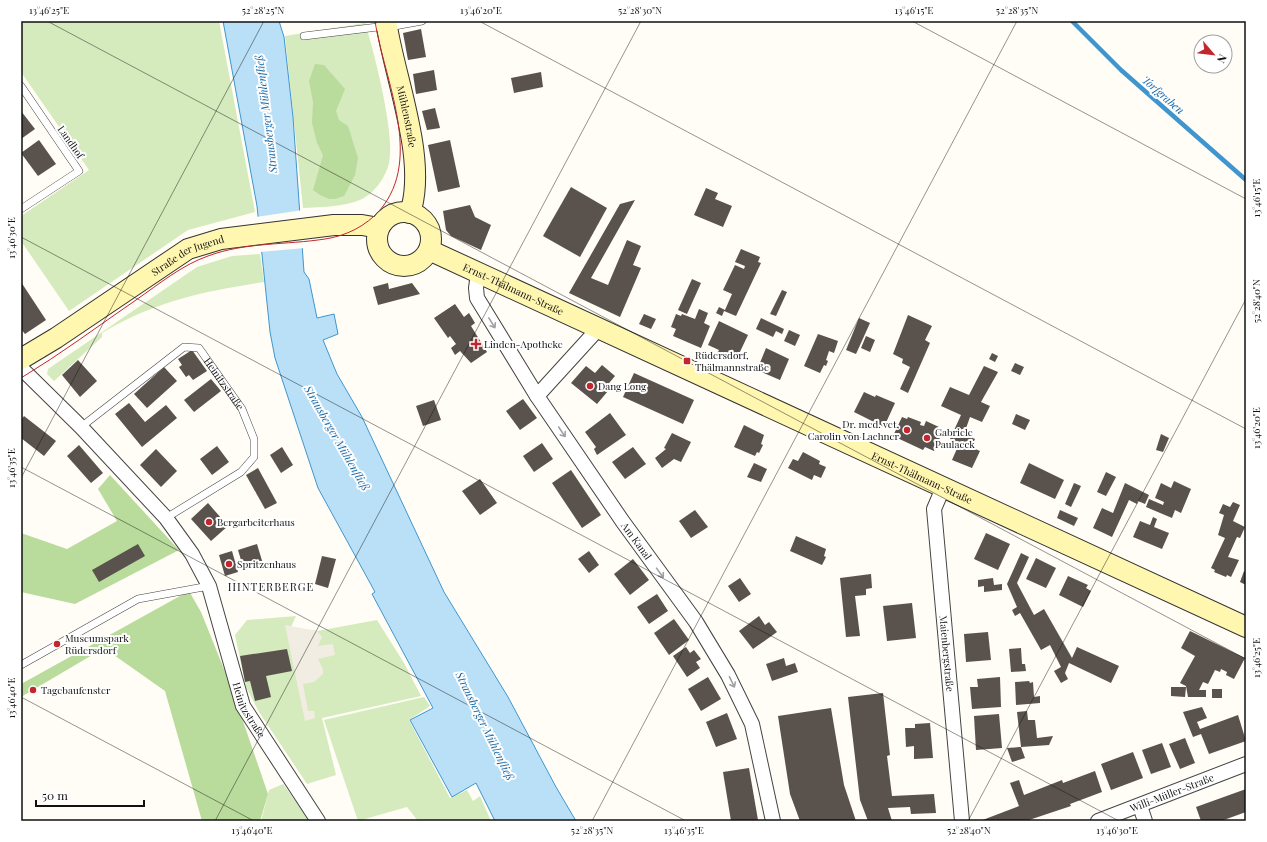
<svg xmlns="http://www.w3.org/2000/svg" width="1267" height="842" font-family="'Playfair Display',serif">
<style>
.green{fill:#d5ebbd}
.forest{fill:#b9dc9c}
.plaza{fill:#f1ede2}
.water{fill:#b9e0f7;stroke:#3f96cf}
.pier{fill:#fffdf5}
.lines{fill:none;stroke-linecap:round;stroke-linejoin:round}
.stream{stroke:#3f96cf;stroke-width:4.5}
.building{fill:#5a524d}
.service-casing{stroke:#444;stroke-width:8}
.minor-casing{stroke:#444;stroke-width:16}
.secondary-casing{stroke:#333;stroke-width:22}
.service{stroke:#fff;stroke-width:7}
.minor{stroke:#fff;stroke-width:14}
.secondary{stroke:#fff6b0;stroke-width:20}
.tram{stroke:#c4262e;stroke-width:1}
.oneway{stroke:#a0a0a0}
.ticks{fill:none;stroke:#111;stroke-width:1;stroke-opacity:0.45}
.poi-dot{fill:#c4262e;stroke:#fff;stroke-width:1.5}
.labels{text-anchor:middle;stroke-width:4;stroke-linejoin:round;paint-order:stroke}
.street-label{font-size:10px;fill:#111;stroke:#fff}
.poi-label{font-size:10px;fill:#111;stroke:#fff;text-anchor:start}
.water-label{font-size:11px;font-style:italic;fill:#1768a6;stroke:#fff}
.neighbourhood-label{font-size:11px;letter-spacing:1px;fill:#111;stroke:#fff}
.neatline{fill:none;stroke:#111;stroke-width:1.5}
.ticks-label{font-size:10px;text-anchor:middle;fill:#111}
</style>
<rect width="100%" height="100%" fill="#fffdf5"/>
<!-- green -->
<g class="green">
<polygon points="21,21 219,21 255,212 188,230 69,311 21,241 21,216 89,170 21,72"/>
<path d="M365,23C374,51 396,137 389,163C386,177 374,194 360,200C343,207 321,207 303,208L285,36Z"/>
<path d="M260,254L264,282C205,291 155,301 102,333V337L54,381L47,374L48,369L197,267L232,256Z"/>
<polygon points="296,616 291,627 317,631 377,620 404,663 421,696 322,718 336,775 307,784 259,712 246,687 235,635 247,620"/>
<polygon points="424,697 430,706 409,720 450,798 467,790 473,801 480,796 491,821 418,821 407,807 358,821 324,720"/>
<polygon points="283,784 310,821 261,821 269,790"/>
</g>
<!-- forest -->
<g class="forest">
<polygon points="315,64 324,65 345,89 336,111 339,120 348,126 358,158 355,175 344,196 335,199 329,199 320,195 313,190 323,155 317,143 312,123 313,102 309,81"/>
<polygon points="110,475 179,550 75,604 21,592 21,533 67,549 117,521 98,489"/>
<polygon points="189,591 201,612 232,689 268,794 260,821 202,821 165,691 104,648 21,697 21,684"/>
</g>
<!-- plaza -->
<polygon class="plaza" points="285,625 317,631 322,637 318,646 333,644 335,655 318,659 323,669 323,674 314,682 303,684 308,711 314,711 315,718 305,721"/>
<!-- water -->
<polygon class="water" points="223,21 279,21 284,37 293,117 304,272 309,279 317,318 334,314 338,334 323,340 337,374 362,417 444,592 508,697 556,787 576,821 495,821 476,783 452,797 410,720 433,708 372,594 375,592 318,488 275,358 270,332 257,206"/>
<!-- pier -->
<polygon class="pier" points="303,210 305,248 260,252 256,217"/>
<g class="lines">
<!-- stream -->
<polyline class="stream" points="1072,21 1121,70 1246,180"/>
</g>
<!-- building -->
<g class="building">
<polygon points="421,29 426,57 408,60 403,33"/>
<polygon points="434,70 437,90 416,94 413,74"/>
<polygon points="541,72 543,87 514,93 511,78"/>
<polygon points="435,108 440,128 427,130 422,111"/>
<polygon points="21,111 35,129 21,139"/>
<polygon points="39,140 56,164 38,176 21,153"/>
<polygon points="450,140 460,187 438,192 428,145"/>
<polygon points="571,187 607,208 580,257 543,236"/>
<polygon points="706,188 718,193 715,199 732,206 723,227 694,215"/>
<polygon points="635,200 591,278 608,285 627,240 641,246 633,265 641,268 620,317 569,293 620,204"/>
<polygon points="470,205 475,217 491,225 481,250 451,236 446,230 443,211"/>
<polygon points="741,249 760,257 758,262 761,263 736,316 724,311 722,316 716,313 719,307 725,310 732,294 723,290 735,265 744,269 745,266 735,262"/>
<polygon points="692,279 701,283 687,314 678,310"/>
<polygon points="21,282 46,320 25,334 21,329"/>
<polygon points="388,283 389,289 412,283 420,294 378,305 373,287"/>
<polygon points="782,290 787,292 776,316 770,314"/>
<polygon points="455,304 464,317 469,313 475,323 471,326 487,352 471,363 460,351 455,355 451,348 456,344 450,336 448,338 434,318"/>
<polygon points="699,309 708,313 704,323 710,326 701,348 673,336 676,329 671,327 676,314 681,316 682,314 695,319"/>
<polygon points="644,314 656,319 651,329 639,324"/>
<polygon points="908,315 932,326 925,340 930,343 908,393 900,389 910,367 902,363 903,359 893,354"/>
<polygon points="761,318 784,329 782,334 776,331 773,337 756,329"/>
<polygon points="859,318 870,323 856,354 846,350"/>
<polygon points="719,321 748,335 737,358 727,353 725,358 717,354 719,350 708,345"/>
<polygon points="789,330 800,335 795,346 784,341"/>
<polygon points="818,334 838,341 834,353 829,351 826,360 828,361 826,366 824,365 820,373 804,366"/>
<polygon points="866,336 875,340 870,352 861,348"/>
<polygon points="766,348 789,359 780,380 757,370"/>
<polygon points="192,350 207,371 193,380 189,375 186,377 179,367 182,365 178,359"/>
<polygon points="992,353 998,356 995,362 989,359"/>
<polygon points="78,360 97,381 80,397 62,375"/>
<polygon points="1015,363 1024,367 1020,375 1011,371"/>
<polygon points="602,365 615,376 605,388 608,391 597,404 571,383 586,366 595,373"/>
<polygon points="984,366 998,372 981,402 990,406 982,422 970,417 964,434 975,439 971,447 980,451 972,468 952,460 959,444 950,439 961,415 941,406 950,387 969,395"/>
<polygon points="164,367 177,381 147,408 134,394"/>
<polygon points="634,373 694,400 683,424 623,397"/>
<polygon points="211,379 221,391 194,412 184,400"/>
<polygon points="864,392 875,397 876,395 895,403 884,427 854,412"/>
<polygon points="523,399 537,418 520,430 506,411"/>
<polygon points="434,400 441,420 423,426 416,406"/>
<polygon points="129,403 145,422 166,405 177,418 142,447 115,414"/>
<polygon points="610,413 626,435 597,455 594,449 596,447 585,432"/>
<polygon points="1016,414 1030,420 1025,430 1012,424"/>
<polygon points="24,416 56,441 44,456 21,438 21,420"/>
<polygon points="902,417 907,419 908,417 921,422 920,425 924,426 926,421 939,427 939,429 943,431 934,451 925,447 923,450 893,436"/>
<polygon points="744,425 764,435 761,444 763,445 759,453 757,452 755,456 734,447"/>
<polygon points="672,433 691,442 681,462 674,459 662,468 655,458 666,449 664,448"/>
<polygon points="1161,434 1169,438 1163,452 1156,450"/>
<polygon points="542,443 553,459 534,472 523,456"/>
<polygon points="79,445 103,473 91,483 67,456"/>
<polygon points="217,446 229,462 212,475 200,459"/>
<polygon points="282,447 293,465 281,473 270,455"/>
<polygon points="633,447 646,464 625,479 612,462"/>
<polygon points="156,449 177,471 161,487 140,465"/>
<polygon points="803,452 820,461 819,464 826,467 821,478 814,475 812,480 788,468 793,459 798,461"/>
<polygon points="754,463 767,469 761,482 747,477"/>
<polygon points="1029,463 1064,480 1055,499 1020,483"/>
<polygon points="258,468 277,503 265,509 246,475"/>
<polygon points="571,470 601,515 582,528 552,483"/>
<polygon points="1106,472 1116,477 1106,496 1097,492"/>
<polygon points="480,479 497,503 480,515 462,491"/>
<polygon points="1174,481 1191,489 1181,513 1175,510 1172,518 1146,507 1149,499 1163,505 1164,502 1155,498 1161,483 1171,488"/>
<polygon points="1074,483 1081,486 1071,507 1065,504"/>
<polygon points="1125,483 1149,495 1145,504 1138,501 1137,504 1129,500 1112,537 1093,528 1102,508 1113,513"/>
<polygon points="1233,502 1240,505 1233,521 1245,527 1240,538 1237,537 1228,557 1239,560 1231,577 1227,575 1226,577 1214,572 1215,570 1211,568 1225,538 1218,535 1224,515 1219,513 1223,504 1230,507"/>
<polygon points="208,503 228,526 211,541 191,519"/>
<polygon points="695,510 708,527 691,538 679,521"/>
<polygon points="1060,510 1078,518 1074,526 1057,518"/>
<polygon points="1153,517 1157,519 1154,527 1169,533 1162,549 1133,537 1140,521 1150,525"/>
<polygon points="986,533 1010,544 998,570 974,559"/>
<polygon points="796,536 826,549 824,556 826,557 822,565 790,551"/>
<polygon points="138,544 145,556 99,582 92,570"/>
<polygon points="257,544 263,564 244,570 238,550"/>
<polygon points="232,551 238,572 225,576 219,555"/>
<polygon points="589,551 599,565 589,573 578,559"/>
<polygon points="1021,553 1029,557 1017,583 1034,615 1044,609 1072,658 1077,647 1119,666 1111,683 1069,663 1065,673 1068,679 1061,683 1054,671 1061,667 1050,645 1041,650 1020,613 1015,616 1012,610 1017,607 1007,584"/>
<polygon points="322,556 336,559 328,588 315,584"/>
<polygon points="1036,558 1056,568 1046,588 1026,579"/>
<polygon points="633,559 649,580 630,595 614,574"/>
<polygon points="1244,571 1246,572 1246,585 1240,582"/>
<polygon points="871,574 872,588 866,589 866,595 855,596 860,636 846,637 840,578"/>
<polygon points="1068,576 1088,585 1086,588 1091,591 1083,607 1059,595"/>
<polygon points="740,578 751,594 739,602 728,586"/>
<polygon points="993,578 994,585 1002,584 1002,590 984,592 984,586 978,587 978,580"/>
<polygon points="657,594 668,611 649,624 637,607"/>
<polygon points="912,603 916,638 887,641 883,606"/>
<polygon points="759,616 765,625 769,622 777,632 753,649 739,631"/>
<polygon points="674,619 689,640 669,655 654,633"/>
<polygon points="1190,631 1245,658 1234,679 1226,675 1227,672 1221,669 1220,672 1215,670 1208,684 1203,682 1199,690 1206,690 1206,697 1188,697 1186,686 1180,683 1195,656 1181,648"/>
<polygon points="988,632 991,660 966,662 964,634"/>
<polygon points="686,647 690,653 694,650 701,659 696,662 700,668 687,677 673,656"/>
<polygon points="1021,648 1022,664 1025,664 1026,671 1011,672 1009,649"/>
<polygon points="287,649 292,671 266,676 271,697 255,701 250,681 245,682 240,656"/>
<polygon points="784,658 786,666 795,663 798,672 772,681 766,664"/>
<polygon points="708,677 721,699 701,711 688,689"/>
<polygon points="1000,677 1001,707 972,709 970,687 978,687 977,679"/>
<polygon points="1029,681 1030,683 1033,682 1034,697 1040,696 1040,703 1016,705 1015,682"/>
<polygon points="1171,687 1186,687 1185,697 1171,696"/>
<rect x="1212" y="689" width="10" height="9"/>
<polygon points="883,693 890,755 887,756 892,796 934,794 936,813 911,814 910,807 888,808 892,821 868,821 860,800 848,697"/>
<polygon points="1202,707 1207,718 1197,722 1200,729 1238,715 1246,741 1209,754 1201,734 1193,737 1183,712"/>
<polygon points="831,708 844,785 856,821 800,821 790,794 778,716"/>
<polygon points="1027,711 1028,720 1035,720 1037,738 1053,736 1049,745 1021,747 1017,712"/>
<polygon points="727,713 737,739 716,747 706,722"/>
<polygon points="999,714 1002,748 976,750 974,716"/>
<polygon points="930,723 933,758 914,759 914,746 906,747 905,728 915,728 915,724"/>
<polygon points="1185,738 1195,763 1180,769 1169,744"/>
<polygon points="1162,743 1171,767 1151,774 1142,750"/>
<polygon points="1021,747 1025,758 1012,762 1007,748"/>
<polygon points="1133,752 1143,778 1111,790 1101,764"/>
<polygon points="749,768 758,820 731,821 723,772"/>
<polygon points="1095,771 1102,792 1070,804 1071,806 1026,821 980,821 1019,806 1010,783 1019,780 1024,795 1062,780 1063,783"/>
<polygon points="1246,789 1246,812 1221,821 1201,821 1196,807"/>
</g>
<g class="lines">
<defs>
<g id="service">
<polyline points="389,27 422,21"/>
<polyline points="304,36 386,26"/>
<polyline points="21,86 79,171 21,209"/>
<path id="s1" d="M81,427L184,347L199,348L242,409L254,439V457L241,472L166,518"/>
<polyline points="21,665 138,599 209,586"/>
</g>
<g id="minor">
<path id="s2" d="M478,274L476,288L477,298L537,396L623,522L696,622L728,675L752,724L773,821"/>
<path id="s3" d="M21,368L81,427L166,518L192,554L209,586L243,706L318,821"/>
<polyline points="537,396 598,329"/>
<path id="s4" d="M943,488L934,509L962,821"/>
<polyline points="1140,806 1145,821"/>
<path id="s5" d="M1098,821L1246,764"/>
</g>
<g id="secondary">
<path id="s6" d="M386,21C394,77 428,159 410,213"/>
<circle cx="404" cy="239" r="27"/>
<path id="s7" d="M429,250L1246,627"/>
<path id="s8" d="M21,359L56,338L188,249L221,239L334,225H362L379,228"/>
</g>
</defs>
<!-- service casing -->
<use href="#service" class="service-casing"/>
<!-- minor casing -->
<use href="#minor" class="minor-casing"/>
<!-- secondary casing -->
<use href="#secondary" class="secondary-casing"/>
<!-- service -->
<use href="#service" class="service"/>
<!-- minor -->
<use href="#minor" class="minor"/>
<!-- secondary -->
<use href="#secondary" class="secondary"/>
<!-- tram -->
<path class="tram" d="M21,378C61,354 98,326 136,300C159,284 182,265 208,256C245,242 287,245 325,239C346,236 366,226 380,210C424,158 384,80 375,21"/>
</g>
<!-- one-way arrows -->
<defs><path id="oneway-shaft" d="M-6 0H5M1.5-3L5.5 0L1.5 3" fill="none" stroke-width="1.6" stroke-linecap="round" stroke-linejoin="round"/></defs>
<g class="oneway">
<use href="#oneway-shaft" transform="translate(492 323) rotate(58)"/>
<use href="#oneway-shaft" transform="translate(562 432) rotate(56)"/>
<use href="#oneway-shaft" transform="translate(660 573) rotate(54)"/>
<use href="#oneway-shaft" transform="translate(732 682) rotate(64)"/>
</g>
<!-- ticks -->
<path class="ticks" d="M47,21L1246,659M479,21L1246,429M912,21L1246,199M21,237L1119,821M21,467L686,821M21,478L264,21M21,697L254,821M215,821L641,21M592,821L1017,21M968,821L1246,299"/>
<!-- markers -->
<g class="poi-dot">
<path d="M474 338h4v4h4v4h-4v4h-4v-4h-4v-4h4z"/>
<rect x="683" y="357" width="8" height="8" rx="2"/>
<circle cx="590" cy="386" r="4"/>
<circle cx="907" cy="430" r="4"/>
<circle cx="927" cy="438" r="4"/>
<circle cx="209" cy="522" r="4"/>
<circle cx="229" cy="564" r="4"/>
<circle cx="57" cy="644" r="4"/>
<circle cx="33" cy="690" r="4"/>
</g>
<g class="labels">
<!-- street labels -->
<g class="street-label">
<text dy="4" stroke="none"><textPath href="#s6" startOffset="98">Mühlenstraße</textPath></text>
<text transform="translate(71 142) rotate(55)" y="4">Landhof</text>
<text dy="4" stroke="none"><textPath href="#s8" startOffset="197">Straße der Jugend</textPath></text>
<text dy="4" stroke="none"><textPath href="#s7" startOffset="93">Ernst-Thälmann-Straße</textPath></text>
<text dy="4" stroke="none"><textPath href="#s1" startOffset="189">Heinitzstraße</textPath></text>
<text dy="4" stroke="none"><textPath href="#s7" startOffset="543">Ernst-Thälmann-Straße</textPath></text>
<text dy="4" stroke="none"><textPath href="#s2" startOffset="315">Am Kanal</textPath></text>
<text dy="4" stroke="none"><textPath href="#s4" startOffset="168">Maienbergstraße</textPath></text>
<text dy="4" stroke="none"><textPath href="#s3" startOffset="420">Heinitzstraße</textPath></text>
<text dy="4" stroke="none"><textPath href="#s5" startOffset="79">Willi-Müller-Straße</textPath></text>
</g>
<!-- poi labels -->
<g class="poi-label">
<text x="484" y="348">Linden-Apotheke</text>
<text x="695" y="359">Rüdersdorf,<tspan x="695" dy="12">Thälmannstraße</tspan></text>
<text x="598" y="390">Dang Long</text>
<text x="899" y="428" text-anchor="end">Dr. med. vet.<tspan x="899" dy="12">Carolin von Lachner</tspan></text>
<text x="935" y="436">Gabriele<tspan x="935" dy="12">Paulaeck</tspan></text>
<text x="217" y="526">Bergarbeiterhaus</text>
<text x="237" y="568">Spritzenhaus</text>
<text x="65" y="642">Museumspark<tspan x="65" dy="12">Rüdersdorf</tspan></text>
<text x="41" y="694">Tagebaufenster</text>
</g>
<!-- water labels -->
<g class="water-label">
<text transform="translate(1163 95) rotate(41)" y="4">Torfgraben</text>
<text transform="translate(266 114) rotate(-97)" y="4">Strausberger Mühlenfließ</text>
<text transform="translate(337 438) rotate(60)" y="4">Strausberger Mühlenfließ</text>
<text transform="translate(485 726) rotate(64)" y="4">Strausberger Mühlenfließ</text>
</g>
<!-- neighbourhood labels -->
<g class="neighbourhood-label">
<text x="271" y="591">HINTERBERGE</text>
</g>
</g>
<!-- border -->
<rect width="1267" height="842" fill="none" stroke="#ffffff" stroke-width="44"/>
<!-- north arrow -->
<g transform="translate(1213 54) rotate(118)"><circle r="19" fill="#ffffff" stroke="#a0a0a0"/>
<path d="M0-3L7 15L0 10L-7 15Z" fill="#c4262e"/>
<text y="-6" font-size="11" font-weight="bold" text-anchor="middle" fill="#111111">N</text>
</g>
<!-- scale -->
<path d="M36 800v6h108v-6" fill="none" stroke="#111111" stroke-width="2"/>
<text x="42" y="800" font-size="12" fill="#111111" stroke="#ffffff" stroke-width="3" paint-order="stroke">50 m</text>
<rect x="22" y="22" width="1223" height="798" class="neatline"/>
<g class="ticks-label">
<text x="49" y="14">13°46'25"E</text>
<text x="263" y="14">52°28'25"N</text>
<text x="481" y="14">13°46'20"E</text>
<text x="640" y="14">52°28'30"N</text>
<text x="914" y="14">13°46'15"E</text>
<text x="1017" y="14">52°28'35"N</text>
<text transform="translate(1256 198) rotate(-90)" y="4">13°46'15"E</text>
<text transform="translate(11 238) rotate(-90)" y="4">13°46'30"E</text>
<text transform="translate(1256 301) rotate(-90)" y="4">52°28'40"N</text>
<text transform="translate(1256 428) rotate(-90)" y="4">13°46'20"E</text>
<text transform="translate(11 468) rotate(-90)" y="4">13°46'35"E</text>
<text transform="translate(1256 658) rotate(-90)" y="4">13°46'25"E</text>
<text transform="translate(11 698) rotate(-90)" y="4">13°46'40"E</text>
<text x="252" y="834">13°46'40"E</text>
<text x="592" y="834">52°28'35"N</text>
<text x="684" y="834">13°46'35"E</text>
<text x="969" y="834">52°28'40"N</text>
<text x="1117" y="834">13°46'30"E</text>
</g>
</svg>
